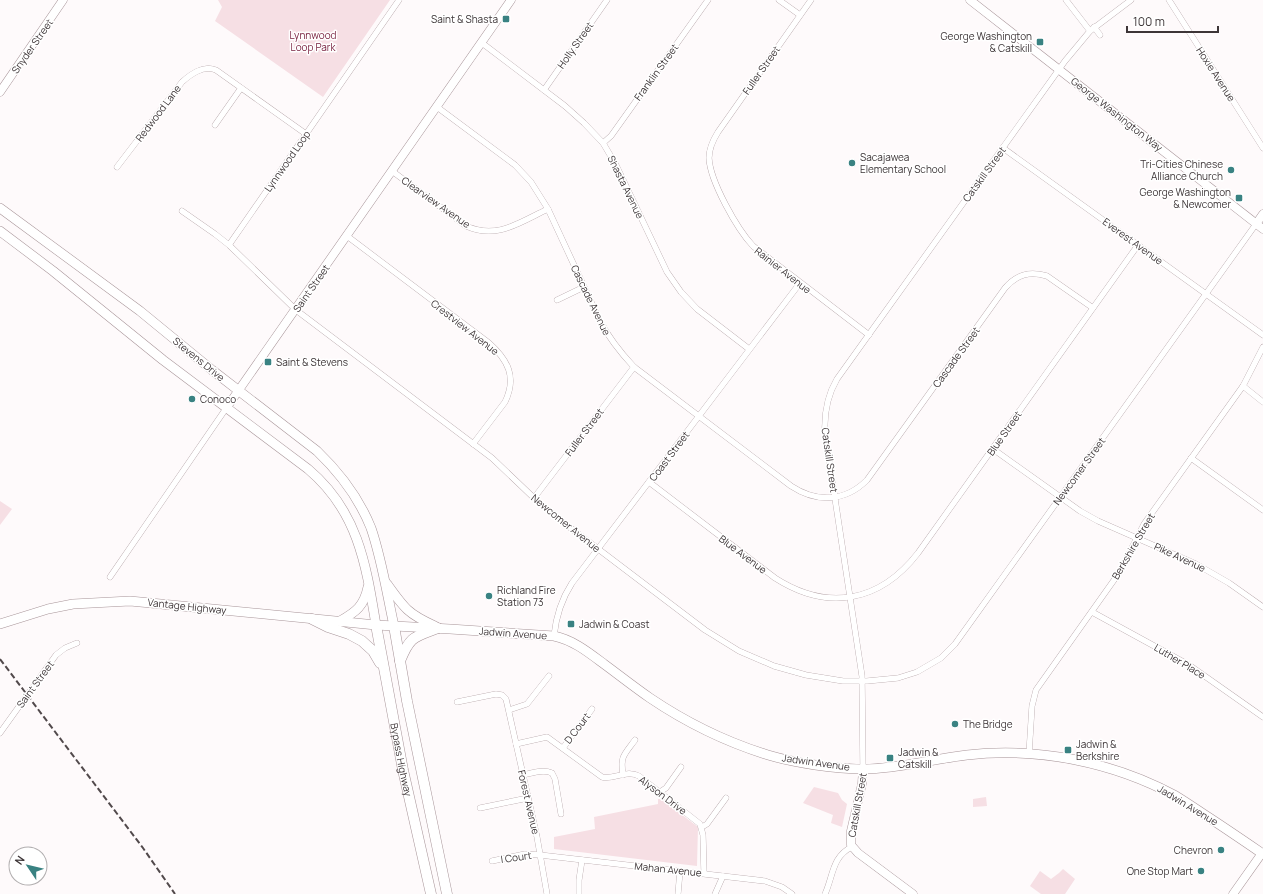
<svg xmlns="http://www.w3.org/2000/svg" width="1263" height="894" font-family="Manrope,sans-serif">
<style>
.green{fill:#f6dfe4}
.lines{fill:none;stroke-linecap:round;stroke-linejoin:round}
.street-casing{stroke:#a89599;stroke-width:6}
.secondary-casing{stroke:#a89599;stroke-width:9}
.primary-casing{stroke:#a89599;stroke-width:10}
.highway-casing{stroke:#a89599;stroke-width:11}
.street{stroke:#fff;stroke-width:5.5}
.secondary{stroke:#fff;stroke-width:8}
.primary{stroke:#fff;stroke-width:9}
.highway{stroke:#fff;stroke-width:10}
.rail{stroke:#51494b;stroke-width:2;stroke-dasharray:6 3;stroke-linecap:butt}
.poi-dot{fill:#398282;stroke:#fff;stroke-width:1.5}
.labels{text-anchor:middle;stroke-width:3;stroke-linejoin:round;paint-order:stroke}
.poi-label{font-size:10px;fill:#3d3537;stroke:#fff;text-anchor:start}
.park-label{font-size:10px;fill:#751c3b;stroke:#fff}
.street-label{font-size:10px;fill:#3d3537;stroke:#fff}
</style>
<rect width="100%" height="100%" fill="#fefafb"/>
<!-- green -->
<g class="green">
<polygon points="218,0 390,0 323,97 215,21 222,7"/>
<polygon points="0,501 12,509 0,525"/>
<polygon points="814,787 838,793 842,800 847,804 842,827 831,823 833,815 803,803"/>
<polygon points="986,797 987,806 973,807 973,799"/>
<polygon points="658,799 661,799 698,827 697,866 554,849 554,837 595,829 594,817 658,804"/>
<polygon points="1063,869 1075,879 1065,894 1041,894 1030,886 1040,871 1051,879 1059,873"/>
</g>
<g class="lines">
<defs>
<g id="street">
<polyline points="779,0 800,15"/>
<path d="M811,0L718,132C713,140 709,148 709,158C710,181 737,229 753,246L869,335"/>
<polyline points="1066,0 1090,31"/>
<polyline points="1169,0 1263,148"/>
<polyline points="1094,27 1100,35"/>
<polyline points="482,43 565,106 584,123 603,143 616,165 667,272 681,292 697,309 749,349"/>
<polyline points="544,90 607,0"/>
<path d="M437,107L515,165L531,182L548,209L600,321C609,338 620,352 634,367L791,486C817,503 845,502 867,480L1005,288C1017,274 1030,271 1047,276L1093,308"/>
<polyline points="215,125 241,88"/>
<polyline points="603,143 611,136 708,0"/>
<polyline points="1003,148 1263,335"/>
<path d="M117,167L182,82C191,74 203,65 216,70L306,134"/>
<path d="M392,171L466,226C497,240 520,222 548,209"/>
<polyline points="182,211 215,234 229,245 296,310 492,458 534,498 564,523 705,630 739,651 774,666 806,675 843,681 867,681 898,678 917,672 941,658 955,644 1256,224"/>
<path d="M347,236L489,343C508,360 517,377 505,402L473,444"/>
<polyline points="229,245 399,0"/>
<polyline points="557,300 584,287"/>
<polyline points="1243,386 1263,402"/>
<polyline points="993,449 1080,511 1098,521 1196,564 1229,583 1263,607"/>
<polyline points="1191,458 1263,510"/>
<path d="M649,482L775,578C828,612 880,602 918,553L1138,245"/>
<polyline points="534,498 634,367"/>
<polyline points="110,577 227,407"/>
<polyline points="1092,612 1189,665 1263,717"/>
<path d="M554,636C556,616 561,600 572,583L800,283"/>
<polyline points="457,702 496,694 502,695 506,699 537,837 547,894"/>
<polyline points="509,710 527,704 549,676"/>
<polyline points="0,733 56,655 65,648 77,643"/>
<path d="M516,744L547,737L602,777C614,780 627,769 639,776L700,824L703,835L704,873"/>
<polyline points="563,748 592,709"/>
<polyline points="1029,754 1032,706 1036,690 1119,573 1144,524 1243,386 1263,347"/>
<path d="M863,769L862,676L825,433C824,414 827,396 837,379L1065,61L1090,31L1131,0"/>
<path d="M523,775C532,773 543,769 552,773L555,779L561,814"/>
<path d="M623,775C620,756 624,755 635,740"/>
<polyline points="660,792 666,788 681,767"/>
<polyline points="480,808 528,798"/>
<polyline points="702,827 707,824 726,798"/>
<polyline points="492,861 525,854 540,855 765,881 782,887 792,894"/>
<polyline points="579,894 579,880 582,860"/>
<polyline points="678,894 680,871"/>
<polyline points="715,894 723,876"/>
<path d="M825,894C833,877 832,856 852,847"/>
</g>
<g id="secondary">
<polyline points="970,0 1263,229"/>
<polyline points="0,92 63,0"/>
<polyline points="1256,224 1263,214"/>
<polyline points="227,407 511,0"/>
<polyline points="863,769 862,784 851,831 851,845 858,853 913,894"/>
<polyline points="1233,894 1262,853"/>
</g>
<g id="primary">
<path d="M0,208L140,311L212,370L317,451C340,473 359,498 371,528C382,560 387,594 394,626"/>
<path d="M0,231L53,271L163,360L308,469C358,511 366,564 376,625"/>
<path d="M387,584C404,608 408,614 435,626"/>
<path d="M340,621C356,612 364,606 368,587"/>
<path d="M0,624L48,609L73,604L130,601L376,625L450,629L554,636C573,640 588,652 604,664C619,675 634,687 650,698C687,723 726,742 768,755C795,763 835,769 864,769C898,769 933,759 967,755C1039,747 1113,762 1176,796C1186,802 1196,809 1205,815C1225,828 1244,841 1263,854"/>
</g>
<g id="highway">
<polyline points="312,619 328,627 349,634 362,641 373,651 380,663"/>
<path id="s1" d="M376,625L403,770L431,894"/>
<polyline points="394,626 407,701 447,894"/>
<path d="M400,661C410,636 414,637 438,628"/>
</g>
</defs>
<!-- street casing -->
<use href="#street" class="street-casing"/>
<!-- secondary casing -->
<use href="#secondary" class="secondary-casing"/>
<!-- primary casing -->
<use href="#primary" class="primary-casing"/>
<!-- highway casing -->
<use href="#highway" class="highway-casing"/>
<!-- street -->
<use href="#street" class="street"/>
<!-- secondary -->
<use href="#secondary" class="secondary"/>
<!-- primary -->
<use href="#primary" class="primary"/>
<!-- highway -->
<use href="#highway" class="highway"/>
<!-- rail -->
<polyline class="rail" points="0,659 143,848 175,894"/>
</g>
<!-- markers -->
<g class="poi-dot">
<rect x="502" y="15" width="8" height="8" rx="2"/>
<rect x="1036" y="38" width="8" height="8" rx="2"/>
<circle cx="852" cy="163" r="4"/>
<circle cx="1231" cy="170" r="4"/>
<rect x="1235" y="194" width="8" height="8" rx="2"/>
<rect x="264" y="358" width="8" height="8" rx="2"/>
<circle cx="192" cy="399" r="4"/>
<circle cx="489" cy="596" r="4"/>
<rect x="567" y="620" width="8" height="8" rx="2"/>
<circle cx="955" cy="724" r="4"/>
<rect x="1064" y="746" width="8" height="8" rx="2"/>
<rect x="886" y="754" width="8" height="8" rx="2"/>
<circle cx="1221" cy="850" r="4"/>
<circle cx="1201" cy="871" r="4"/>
</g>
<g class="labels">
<!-- poi labels -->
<g class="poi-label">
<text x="498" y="23" text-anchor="end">Saint &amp; Shasta</text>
<text x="1032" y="40" text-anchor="end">George Washington<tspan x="1032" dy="12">&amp; Catskill</tspan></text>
<text x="860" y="161">Sacajawea<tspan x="860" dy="12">Elementary School</tspan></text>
<text x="1223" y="168" text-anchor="end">Tri-Cities Chinese<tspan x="1223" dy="12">Alliance Church</tspan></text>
<text x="1231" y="196" text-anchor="end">George Washington<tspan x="1231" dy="12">&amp; Newcomer</tspan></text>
<text x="276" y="366">Saint &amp; Stevens</text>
<text x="200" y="403">Conoco</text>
<text x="497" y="594">Richland Fire<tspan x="497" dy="12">Station 73</tspan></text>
<text x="579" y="628">Jadwin &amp; Coast</text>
<text x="963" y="728">The Bridge</text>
<text x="1076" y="748">Jadwin &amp;<tspan x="1076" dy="12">Berkshire</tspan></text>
<text x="898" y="756">Jadwin &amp;<tspan x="898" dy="12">Catskill</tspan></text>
<text x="1213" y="854" text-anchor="end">Chevron</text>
<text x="1193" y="875" text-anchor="end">One Stop Mart</text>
</g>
<!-- park labels -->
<g class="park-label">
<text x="313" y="39">Lynnwood<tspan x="313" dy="12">Loop Park</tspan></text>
</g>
<!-- street labels -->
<g class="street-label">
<text transform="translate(575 45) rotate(-55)" y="4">Holly Street</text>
<text transform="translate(32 46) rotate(-55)" y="4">Snyder Street</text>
<text transform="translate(761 70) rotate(-55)" y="4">Fuller Street</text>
<text transform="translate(656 72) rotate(-54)" y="4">Franklin Street</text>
<text transform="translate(1216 74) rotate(57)" y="4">Hoxie Avenue</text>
<text transform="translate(158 113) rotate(-53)" y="4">Redwood Lane</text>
<text transform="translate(1117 114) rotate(38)" y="4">George Washington Way</text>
<text transform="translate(287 161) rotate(-55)" y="4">Lynnwood Loop</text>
<text transform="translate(984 174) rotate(-54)" y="4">Catskill Street</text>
<text transform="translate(626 187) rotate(64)" y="4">Shasta Avenue</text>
<text transform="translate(436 202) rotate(35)" y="4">Clearview Avenue</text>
<text transform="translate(1133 241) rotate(36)" y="4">Everest Avenue</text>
<text transform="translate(783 270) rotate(38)" y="4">Rainier Avenue</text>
<text transform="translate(311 288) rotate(-55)" y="4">Saint Street</text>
<text transform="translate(591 300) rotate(64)" y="4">Cascade Avenue</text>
<text transform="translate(465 327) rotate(38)" y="4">Crestview Avenue</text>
<text transform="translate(956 357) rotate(-54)" y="4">Cascade Street</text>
<text transform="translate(199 359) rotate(39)" y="4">Stevens Drive</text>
<text transform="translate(584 432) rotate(-53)" y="4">Fuller Street</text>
<text transform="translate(1004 433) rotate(-55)" y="4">Blue Street</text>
<text transform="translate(669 456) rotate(-53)" y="4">Coast Street</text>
<text transform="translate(830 460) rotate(82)" y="4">Catskill Street</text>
<text transform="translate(1079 471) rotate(-54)" y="4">Newcomer Street</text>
<text transform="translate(566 523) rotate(39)" y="4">Newcomer Avenue</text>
<text transform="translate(1133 546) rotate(-60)" y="4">Berkshire Street</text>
<text transform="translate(743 554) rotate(37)" y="4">Blue Avenue</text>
<text transform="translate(1180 557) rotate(25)" y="4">Pike Avenue</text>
<text transform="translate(187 606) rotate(6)" y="4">Vantage Highway</text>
<text transform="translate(513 633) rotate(4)" y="4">Jadwin Avenue</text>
<text transform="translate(1180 661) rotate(31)" y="4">Luther Place</text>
<text transform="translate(35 684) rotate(-54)" y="4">Saint Street</text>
<text transform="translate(577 728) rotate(-53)" y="4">D Court</text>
<text dy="4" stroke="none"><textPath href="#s1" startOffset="137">Bypass Highway</textPath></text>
<text transform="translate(816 762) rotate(8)" y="4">Jadwin Avenue</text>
<text transform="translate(663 795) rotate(37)" y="4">Alyson Drive</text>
<text transform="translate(529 802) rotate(77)" y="4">Forest Avenue</text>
<text transform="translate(857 805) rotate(-80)" y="4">Catskill Street</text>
<text transform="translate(1188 805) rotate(31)" y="4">Jadwin Avenue</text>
<text transform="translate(516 857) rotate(-8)" y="4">I Court</text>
<text transform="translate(668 869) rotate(6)" y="4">Mahan Avenue</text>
</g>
</g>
<!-- north arrow -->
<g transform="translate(28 866) rotate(305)"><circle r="19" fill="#ffffff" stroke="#b1aeaf"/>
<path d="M0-3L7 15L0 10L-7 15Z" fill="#398282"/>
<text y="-6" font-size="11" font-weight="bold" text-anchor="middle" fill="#3d3537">N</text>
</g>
<!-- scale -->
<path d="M1127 26v6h91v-6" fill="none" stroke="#3d3537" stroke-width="2"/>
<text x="1133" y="26" font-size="12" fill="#3d3537" stroke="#ffffff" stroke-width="3" paint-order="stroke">100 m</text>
</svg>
